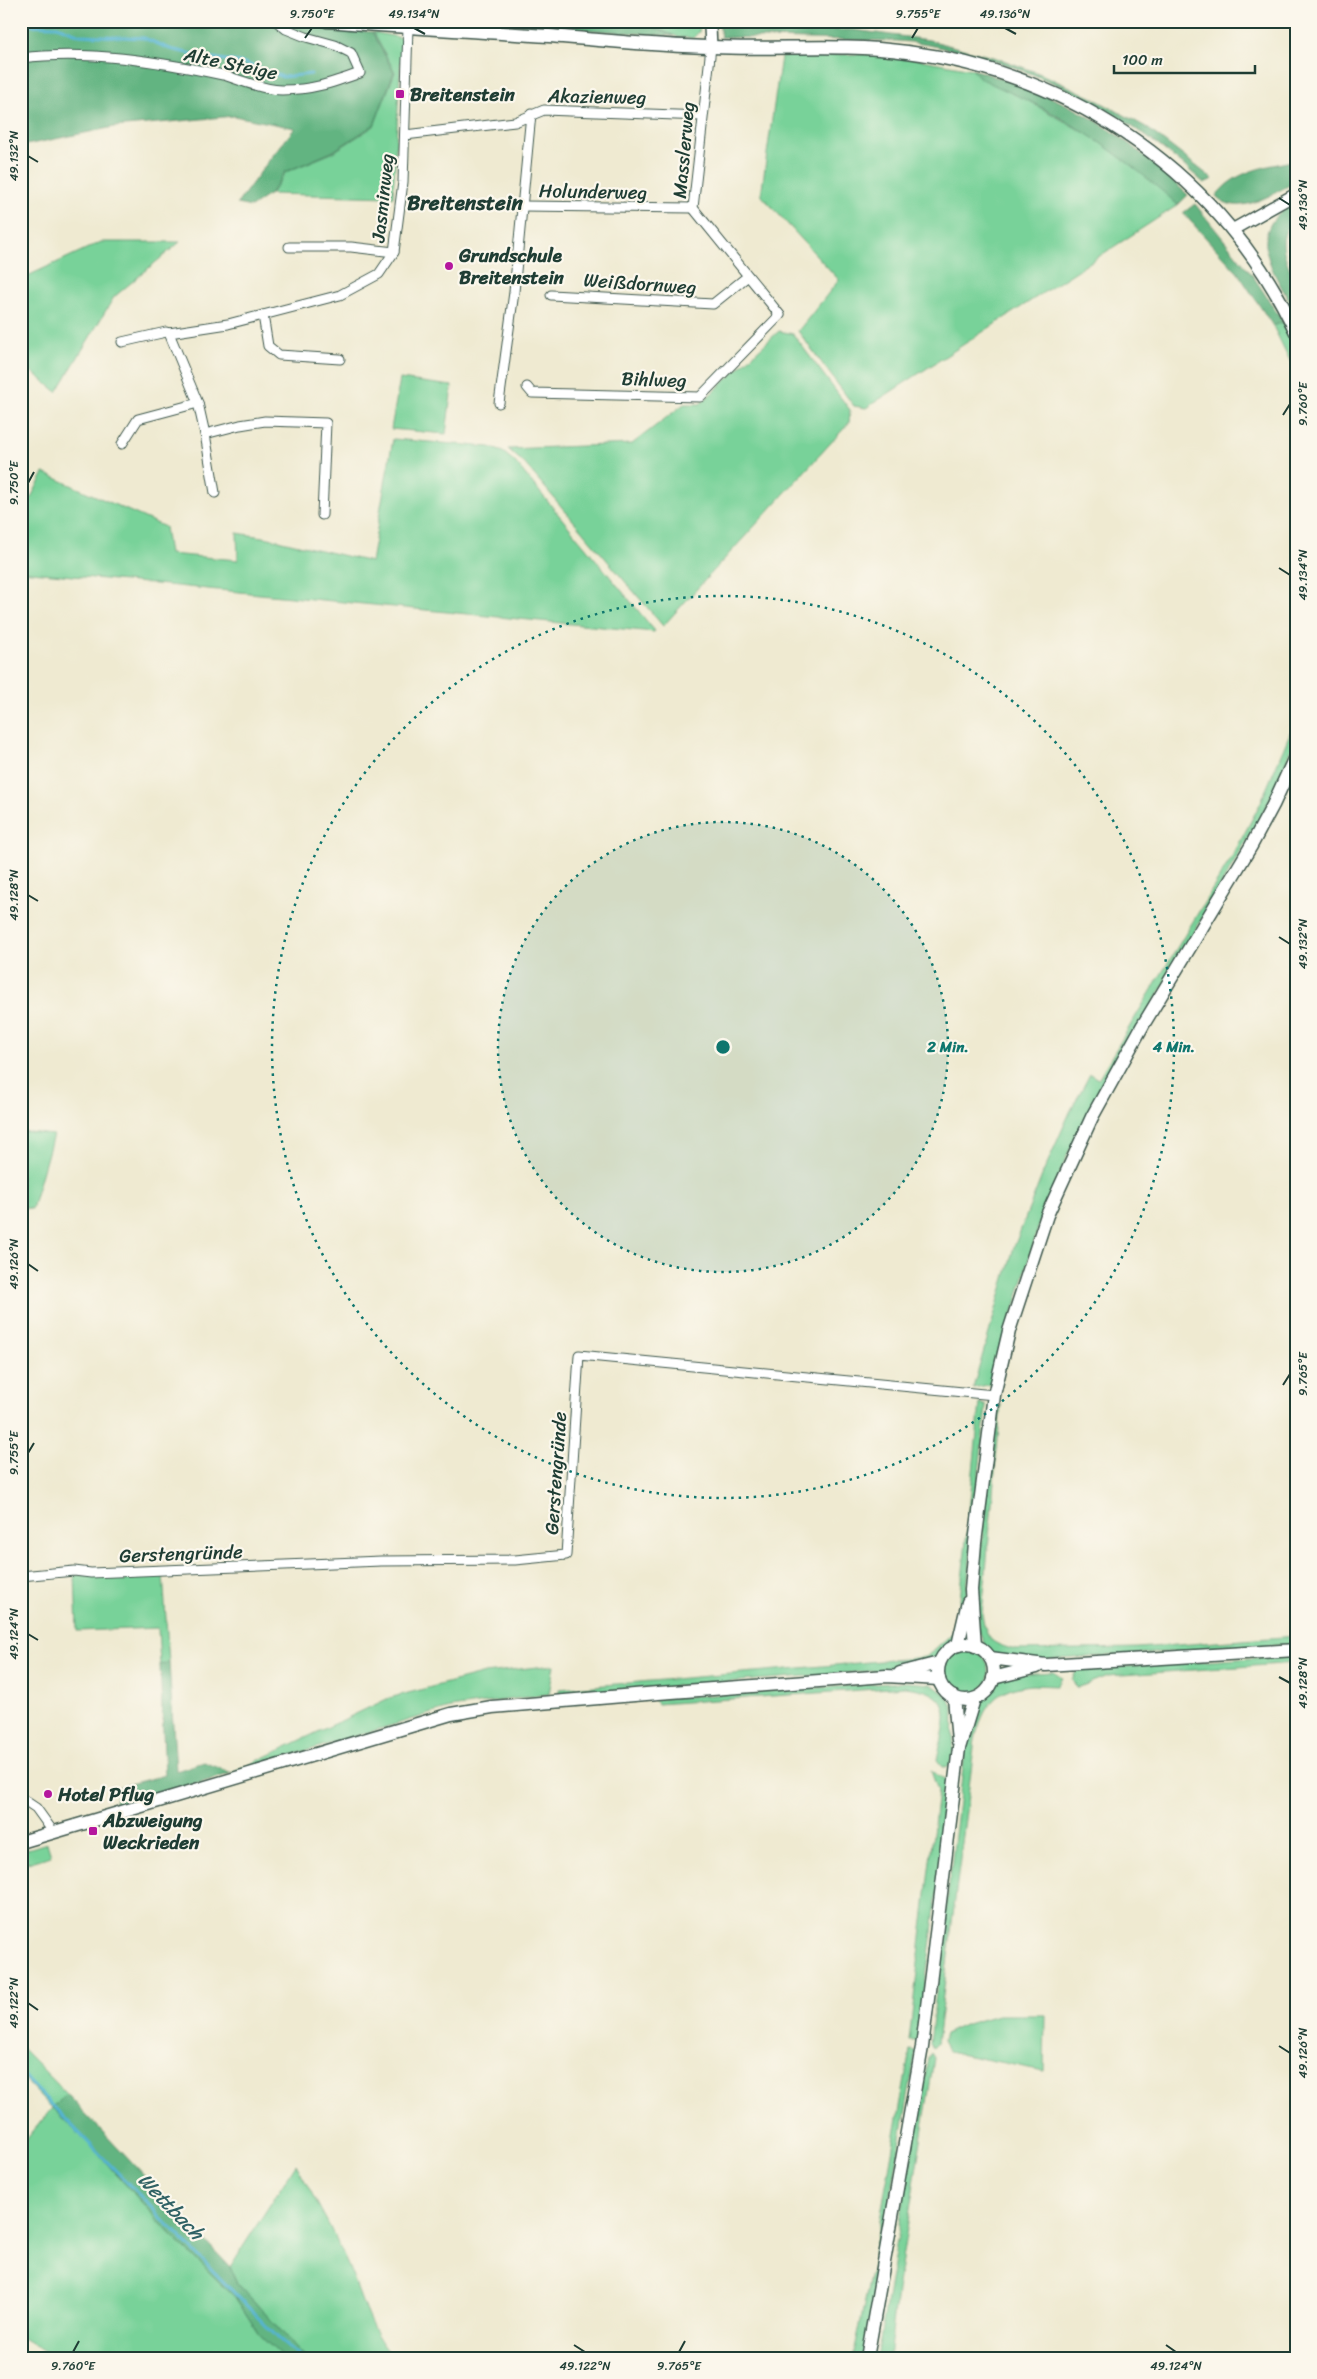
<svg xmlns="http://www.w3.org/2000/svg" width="1317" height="2379" font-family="Sriracha,sans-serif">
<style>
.green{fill:#78d299;stroke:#4c8866}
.forest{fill:#62b481;stroke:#40785a}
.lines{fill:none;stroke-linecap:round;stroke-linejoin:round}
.stream{stroke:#55b5d4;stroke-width:3}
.minor-casing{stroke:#3e574c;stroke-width:11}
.tertiary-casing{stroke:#3e574c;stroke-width:14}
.secondary-casing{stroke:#3e574c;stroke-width:15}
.minor{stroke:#fff;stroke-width:9}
.tertiary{stroke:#fff;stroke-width:11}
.secondary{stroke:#fff;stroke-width:12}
.ticks{fill:none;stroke:#1f3d34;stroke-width:2}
.ring{fill:none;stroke:#0f766e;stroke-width:2.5;stroke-dasharray:2.5 5}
.poi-dot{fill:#b5179e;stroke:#fbf7ec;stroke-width:2}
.labels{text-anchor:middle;stroke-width:4.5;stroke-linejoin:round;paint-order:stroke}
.street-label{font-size:19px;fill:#1f3d34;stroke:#fbf7ec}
.poi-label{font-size:19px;font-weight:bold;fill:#1f3d34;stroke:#fbf7ec;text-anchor:start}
.water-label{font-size:20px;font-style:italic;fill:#2f6164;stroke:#fbf7ec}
.quarter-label{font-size:21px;font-weight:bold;fill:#1f3d34;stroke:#fbf7ec}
.centre{fill:#0f766e;stroke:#fbf7ec;stroke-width:2.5}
.ring-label{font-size:15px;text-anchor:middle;font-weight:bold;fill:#0f766e;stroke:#fbf7ec;stroke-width:4.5;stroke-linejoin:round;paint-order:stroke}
.neatline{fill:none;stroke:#1f3d34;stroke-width:2}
.ticks-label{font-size:12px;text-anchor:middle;fill:#1f3d34}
</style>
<rect width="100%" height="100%" fill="#fbf7ec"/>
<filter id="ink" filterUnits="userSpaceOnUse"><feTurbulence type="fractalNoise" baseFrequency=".02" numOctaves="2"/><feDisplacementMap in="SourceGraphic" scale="10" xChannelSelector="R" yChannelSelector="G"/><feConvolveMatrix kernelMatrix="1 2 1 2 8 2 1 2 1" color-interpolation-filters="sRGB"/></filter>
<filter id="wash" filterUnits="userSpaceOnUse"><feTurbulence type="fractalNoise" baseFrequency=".0096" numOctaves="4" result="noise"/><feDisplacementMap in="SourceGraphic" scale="20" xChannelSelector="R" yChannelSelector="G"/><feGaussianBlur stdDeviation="1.12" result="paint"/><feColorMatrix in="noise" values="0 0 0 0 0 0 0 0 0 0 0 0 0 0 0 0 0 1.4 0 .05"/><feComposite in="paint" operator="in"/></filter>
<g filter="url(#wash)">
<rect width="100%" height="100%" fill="#efead1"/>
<!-- green -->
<g class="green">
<polygon points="639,21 691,21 700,26 699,32 693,38 678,37"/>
<polygon points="373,32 402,38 393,197 271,194 286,172 332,153 374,126 395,72"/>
<polygon points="857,54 894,55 972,69 1092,137 1144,174 1178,205 866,408 854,406 798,331 839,280 761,195 781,57"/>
<polygon points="101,242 180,242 114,297 57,392 21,363 21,279"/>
<polygon points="1283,322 1296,345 1296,373 1273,326"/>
<polygon points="779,331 793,334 850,410 849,423 663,626 525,464 508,449 632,444 684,404 700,404"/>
<polygon points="400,379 452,386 446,434 391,429"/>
<polygon points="393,439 490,447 503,452 515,462 655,631 654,632 21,571 21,516 44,473 165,527 169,554 238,560 237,533 269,538 371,562"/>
<polygon points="1296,719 1296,739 1267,805 1072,1145 1043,1211 992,1384 973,1388 1014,1247 1043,1173 1070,1112 1090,1074 1098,1079 1233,855 1260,804"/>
<polygon points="21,1131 53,1135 32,1209 21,1207"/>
<polygon points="980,1403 986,1406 965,1608 953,1641 937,1658 898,1669 559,1695 559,1689 926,1657 957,1629"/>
<path d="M1001,1404L982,1614C987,1640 989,1643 1016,1650L1137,1648L1296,1636V1644L1041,1660L996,1655L986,1647L978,1629L979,1578L985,1504L997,1411Z"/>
<polygon points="163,1574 169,1663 160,1665 158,1628 77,1631 75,1575"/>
<circle cx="966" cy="1672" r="23"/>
<polygon points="1296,1655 1296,1663 1107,1676 1077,1688 1072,1679 1077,1670"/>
<polygon points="554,1665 549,1694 450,1708 232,1773 389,1698 485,1673"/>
<path d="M1053,1672L1062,1678L1057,1686C1049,1686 1041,1685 1033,1685C996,1688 984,1704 975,1739L937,2044L933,2048L930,2043L967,1735L975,1706L1001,1678L1017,1674Z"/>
<path d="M906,1682L931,1684L945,1694L954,1707L953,1752L950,1766L943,1767L937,1760C945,1721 960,1692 904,1687L657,1704L653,1699Z"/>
<polygon points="931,1771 948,1781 950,1791 918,2041 909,2041 938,1791"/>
<polygon points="47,1843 51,1856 21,1865 21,1851"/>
<polygon points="998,2015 1045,2015 1044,2071 949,2052 943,2041 945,2034 967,2024"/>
<polygon points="21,2047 67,2094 53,2108 90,2145 173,2237 235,2297 261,2337 284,2358 56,2358 21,2337 21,2146 52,2108 21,2076"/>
<polygon points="910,2050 916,2051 863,2358 853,2358 869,2282"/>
<polygon points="931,2053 934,2058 932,2071 897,2291 889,2358 877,2358 928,2058"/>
<path d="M296,2164C312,2195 331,2226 345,2259C362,2295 366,2327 394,2358H306L237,2283L230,2267Z"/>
</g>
<!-- forest -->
<g class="forest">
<polygon points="21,21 286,21 287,23 372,32 394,72 374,125 332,152 285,172 270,194 251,207 237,204 270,159 295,128 234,116 114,127 21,146"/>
<polygon points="455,21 623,21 643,23 674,36"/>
<path d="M719,21H774L813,30H854L929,40L1000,59L1041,74L1091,97L1146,127L1213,179L1204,183C1118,105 1026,60 911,42C892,40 872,41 854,40C810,39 765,38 721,37Z"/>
<path d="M972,69C1009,81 1045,93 1079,111C1120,133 1155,164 1188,195L1178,205C1138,169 1096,137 1050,112C1027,99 1003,90 980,78Z"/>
<path d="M1296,160V182C1272,193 1239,219 1216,196C1235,170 1266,167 1296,160Z"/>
<path d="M1296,201V218C1271,240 1289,261 1295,285C1297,293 1296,304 1296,313C1274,272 1241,232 1296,201Z"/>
<polygon points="1195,204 1253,276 1283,322 1273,326 1238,273 1183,213"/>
<polygon points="169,1663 176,1771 204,1762 232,1773 113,1810 118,1787 165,1775 160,1665"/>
<polygon points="67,2094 230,2267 237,2283 306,2358 284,2358 261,2337 235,2297 173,2237 90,2145 52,2108"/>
</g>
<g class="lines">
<!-- stream -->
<g class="stream">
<polyline points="21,25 57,26 80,35 144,38 170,49 201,56 244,63 283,77 311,74"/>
<polyline points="21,2073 278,2338 302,2358"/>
</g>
</g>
</g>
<g filter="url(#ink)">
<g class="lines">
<defs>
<g id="minor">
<path d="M21,58C88,50 157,61 223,75C241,80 263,90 282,90C312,90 332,83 360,73L351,53L335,45L306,37L286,29L276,21"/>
<polyline points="405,135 515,122 544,110 702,116"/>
<polyline points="523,206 693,208"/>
<polyline points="289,247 351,247 394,252"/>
<polyline points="551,295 713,304 748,276"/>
<polyline points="263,315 268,346 279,355 340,359"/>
<polyline points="169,333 198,403 205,434 240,425 265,421 326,423 322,515"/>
<polyline points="122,342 166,332 169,333 228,324 340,295 379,274 394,252 403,182 408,28"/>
<polyline points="527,387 532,393 700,397 780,315 693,208 711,47"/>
<polyline points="499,403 514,292 531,114"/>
<polyline points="205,434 215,493"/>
<polyline points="122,444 138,419 198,403"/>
<polyline points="21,1576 74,1571 91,1573 381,1561 515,1560 566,1555 579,1355 994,1395"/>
<polyline points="21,1798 36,1808 54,1833"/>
</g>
<g id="tertiary">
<polyline points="707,21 710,27 711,47"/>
<polyline points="1232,230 1296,194"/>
</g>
<g id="secondary">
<path d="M326,21C400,27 474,31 549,36C603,40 657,46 711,47C776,50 843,43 907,52C1075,73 1225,178 1296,332"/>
<circle cx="966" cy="1672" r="28"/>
<polyline points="958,1645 968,1602"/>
<polyline points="975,1646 971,1590 975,1543 994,1395 1009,1331 1047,1215 1092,1117 1143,1025 1251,846 1273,805 1296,755"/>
<polyline points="990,1658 1046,1665 1296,1650"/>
<polyline points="900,1673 939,1663"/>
<polyline points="993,1678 1037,1667"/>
<polyline points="954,1697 958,1741"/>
<polyline points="21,1842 451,1714 492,1707 658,1693 886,1676 939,1679"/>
<polyline points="867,2358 922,2047 959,1748 974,1699"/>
</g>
</defs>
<!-- minor casing -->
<use href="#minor" class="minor-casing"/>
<!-- tertiary casing -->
<use href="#tertiary" class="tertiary-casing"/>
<!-- secondary casing -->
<use href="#secondary" class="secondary-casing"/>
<!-- minor -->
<use href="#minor" class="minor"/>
<!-- tertiary -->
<use href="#tertiary" class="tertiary"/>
<!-- secondary -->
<use href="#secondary" class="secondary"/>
</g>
</g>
<!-- ticks -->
<path class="ticks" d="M414,28L425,34M1005,28L1016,34M305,38L312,28M912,38L918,28M28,156L38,162M1279,198L1290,205M1283,415L1290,404M28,483L34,472M1279,568L1290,575M28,895L38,901M1279,937L1290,944M28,1264L38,1271M1283,1385L1290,1374M28,1453L34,1443M28,1634L38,1640M1279,1677L1290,1683M28,2003L38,2010M1279,2046L1290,2053M574,2345L585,2352M1166,2345L1176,2352M73,2352L79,2341M679,2352L685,2341"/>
<!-- distance rings -->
<circle cx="723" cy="1047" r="225" fill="#0f766e" fill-opacity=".12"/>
<g class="ring">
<circle cx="723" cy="1047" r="225"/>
<circle cx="723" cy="1047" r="451"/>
</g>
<!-- markers -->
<g class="poi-dot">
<rect x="395" y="89" width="10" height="10" rx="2.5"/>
<circle cx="449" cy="266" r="5"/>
<circle cx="48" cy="1794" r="5"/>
<rect x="88" y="1826" width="10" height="10" rx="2.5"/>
</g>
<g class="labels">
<!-- street labels -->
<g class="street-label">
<text transform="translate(231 63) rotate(12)" y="7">Alte Steige</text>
<text transform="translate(597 96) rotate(1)" y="7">Akazienweg</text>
<text transform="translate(683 150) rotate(-85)" y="7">Masslerweg</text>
<text transform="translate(593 191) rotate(1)" y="7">Holunderweg</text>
<text transform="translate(382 198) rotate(-84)" y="7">Jasminweg</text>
<text transform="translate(640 283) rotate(4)" y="7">Weißdornweg</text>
<text transform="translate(654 379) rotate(2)" y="7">Bihlweg</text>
<text transform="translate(555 1473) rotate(-86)" y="7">Gerstengründe</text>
<text transform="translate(181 1553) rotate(-2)" y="7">Gerstengründe</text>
</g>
<!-- poi labels -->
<g class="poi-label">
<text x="410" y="101">Breitenstein</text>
<text x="459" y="262">Grundschule<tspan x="459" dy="22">Breitenstein</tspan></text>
<text x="58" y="1801">Hotel Pflug</text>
<text x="103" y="1827">Abzweigung<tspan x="103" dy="22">Weckrieden</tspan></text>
</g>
<!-- water labels -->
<g class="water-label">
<text transform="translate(171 2206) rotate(46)" y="7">Wettbach</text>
</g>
<!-- quarter labels -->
<g class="quarter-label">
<text x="465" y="210">Breitenstein</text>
</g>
</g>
<circle cx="723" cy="1047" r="8" class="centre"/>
<g class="ring-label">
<text x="948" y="1052">2 Min.</text>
<text x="1174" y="1052">4 Min.</text>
</g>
<!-- margin -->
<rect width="1317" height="2379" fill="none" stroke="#fbf7ec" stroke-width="55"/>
<!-- scale -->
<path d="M1114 65v8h141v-8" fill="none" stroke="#1f3d34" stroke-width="2.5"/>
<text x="1122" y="65" font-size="15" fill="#1f3d34" stroke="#fbf7ec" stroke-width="4" paint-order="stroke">100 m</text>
<rect x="28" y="28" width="1262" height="2324" class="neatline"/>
<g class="ticks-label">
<text x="312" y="18">9.750°E</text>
<text x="414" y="18">49.134°N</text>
<text x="918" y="18">9.755°E</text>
<text x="1005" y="18">49.136°N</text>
<text transform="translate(14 156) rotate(-90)" y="4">49.132°N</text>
<text transform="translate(1303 205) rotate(-90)" y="4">49.136°N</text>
<text transform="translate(1303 404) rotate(-90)" y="4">9.760°E</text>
<text transform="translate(14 483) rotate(-90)" y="4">9.750°E</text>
<text transform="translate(1303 575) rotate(-90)" y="4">49.134°N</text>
<text transform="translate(14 895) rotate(-90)" y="4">49.128°N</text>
<text transform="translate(1303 944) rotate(-90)" y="4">49.132°N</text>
<text transform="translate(14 1264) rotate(-90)" y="4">49.126°N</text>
<text transform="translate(1303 1374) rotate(-90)" y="4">9.765°E</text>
<text transform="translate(14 1453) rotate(-90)" y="4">9.755°E</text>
<text transform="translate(14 1634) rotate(-90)" y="4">49.124°N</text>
<text transform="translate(1303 1683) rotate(-90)" y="4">49.128°N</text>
<text transform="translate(14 2003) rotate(-90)" y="4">49.122°N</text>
<text transform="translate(1303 2053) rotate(-90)" y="4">49.126°N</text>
<text x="73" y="2370">9.760°E</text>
<text x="585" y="2370">49.122°N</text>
<text x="679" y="2370">9.765°E</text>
<text x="1176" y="2370">49.124°N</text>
</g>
</svg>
